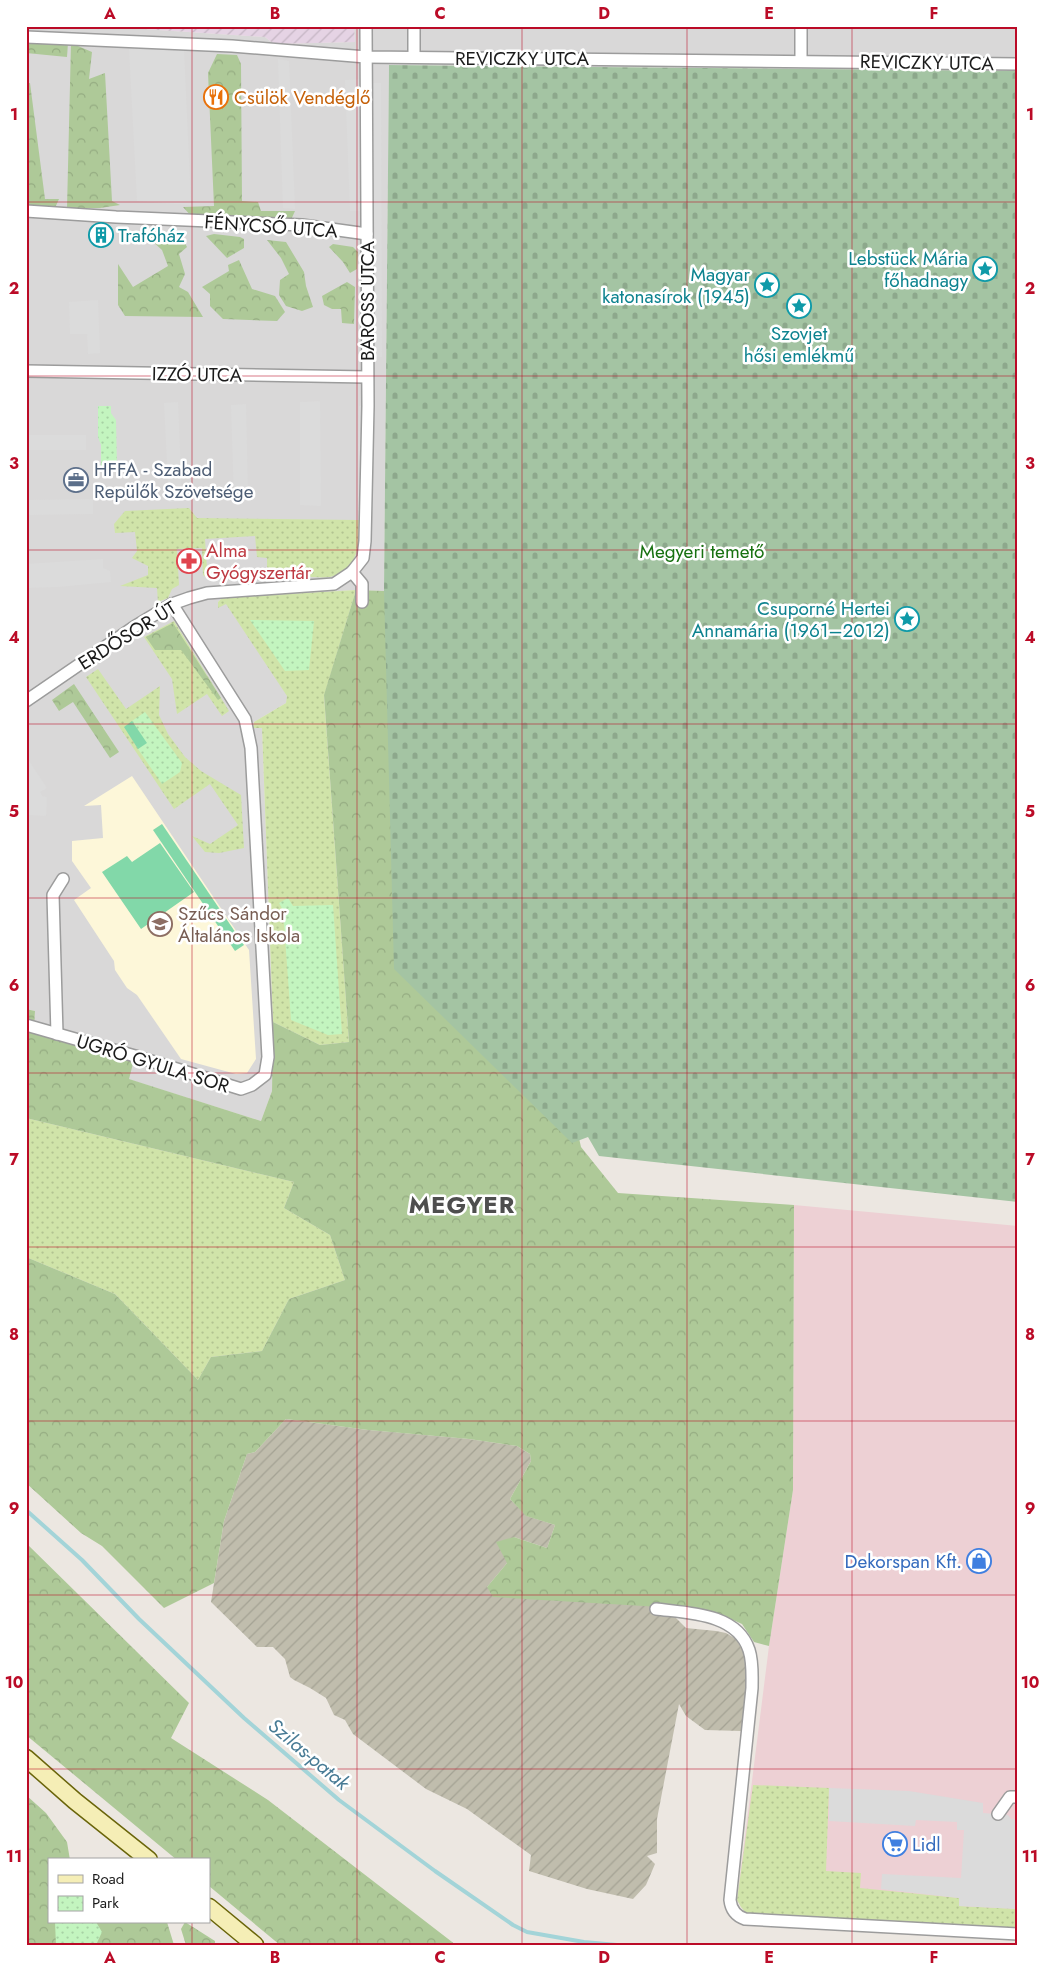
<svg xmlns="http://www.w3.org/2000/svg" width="1044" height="1971" font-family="Jost,sans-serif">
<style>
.residential{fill:#d9d8d8}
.commercial{fill:#edd0d4}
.industrial{fill:url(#industrial-furrows)}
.education{fill:#fdf7d9}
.construction{fill:url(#construction-furrows)}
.grass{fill:url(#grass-dots)}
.forest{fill:url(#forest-crowns)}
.cemetery{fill:url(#cemetery-stones)}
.park{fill:url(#park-dots)}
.pitch{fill:#82d8a9}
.parking{fill:#dbdbdb}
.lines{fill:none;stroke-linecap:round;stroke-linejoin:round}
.stream{stroke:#a3d4d8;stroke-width:4}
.street-casing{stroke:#9c9c9c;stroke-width:14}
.secondary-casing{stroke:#6a650a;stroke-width:19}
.street{stroke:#fff;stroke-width:11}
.secondary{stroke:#f5eeb6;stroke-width:16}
.grid{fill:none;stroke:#bb0b27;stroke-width:1;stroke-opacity:0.55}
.labels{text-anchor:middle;stroke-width:5;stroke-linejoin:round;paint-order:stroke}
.street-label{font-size:19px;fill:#1b1b1b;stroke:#fff}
.food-label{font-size:19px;fill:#c56008;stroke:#fff;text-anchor:start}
.culture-label{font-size:19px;fill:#0d838f;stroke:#fff;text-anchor:end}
.service-label{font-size:19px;fill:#4e5e75;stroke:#fff;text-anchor:start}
.health-label{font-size:19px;fill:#be3a42;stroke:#fff;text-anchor:start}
.park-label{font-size:19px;fill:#187111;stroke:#fff}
.education-label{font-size:19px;fill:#785e54;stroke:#fff;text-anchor:start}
.shop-label{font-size:19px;fill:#366cbe;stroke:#fff;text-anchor:end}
.water-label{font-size:20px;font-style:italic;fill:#487b95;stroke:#fff}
.district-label{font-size:24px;font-weight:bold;letter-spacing:1px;fill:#4e4e4e;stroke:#fff}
.neatline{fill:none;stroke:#bb0b27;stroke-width:2}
.grid-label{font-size:16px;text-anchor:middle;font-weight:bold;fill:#bb0b27}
</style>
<defs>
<pattern id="industrial-furrows" width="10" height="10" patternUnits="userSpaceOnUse" patternTransform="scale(1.25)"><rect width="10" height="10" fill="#e5d3e4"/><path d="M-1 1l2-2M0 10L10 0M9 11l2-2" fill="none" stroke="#c4b5c3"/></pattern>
<pattern id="construction-furrows" width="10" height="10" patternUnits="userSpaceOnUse" patternTransform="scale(1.25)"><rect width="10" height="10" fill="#c0bdad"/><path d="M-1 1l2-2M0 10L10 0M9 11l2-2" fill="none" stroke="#a4a294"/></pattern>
<pattern id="grass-dots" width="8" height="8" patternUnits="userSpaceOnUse" patternTransform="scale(1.25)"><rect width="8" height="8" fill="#d0e4a9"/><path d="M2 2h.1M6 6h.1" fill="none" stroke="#b2c391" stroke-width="1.8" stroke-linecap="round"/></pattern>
<pattern id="forest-crowns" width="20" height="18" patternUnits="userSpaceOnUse" patternTransform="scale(1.25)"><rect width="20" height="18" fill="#aec998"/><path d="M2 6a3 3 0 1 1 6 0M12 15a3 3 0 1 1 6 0" fill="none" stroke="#95ac82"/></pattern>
<pattern id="cemetery-stones" width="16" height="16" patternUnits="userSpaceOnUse" patternTransform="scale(1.25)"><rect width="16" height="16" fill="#a4c4a3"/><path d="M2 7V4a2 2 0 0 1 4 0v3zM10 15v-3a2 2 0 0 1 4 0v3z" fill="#8da88c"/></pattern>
<pattern id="park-dots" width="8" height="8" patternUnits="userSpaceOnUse" patternTransform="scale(1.25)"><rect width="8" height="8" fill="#c3f5bf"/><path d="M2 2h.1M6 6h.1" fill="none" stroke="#a7d1a4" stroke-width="1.8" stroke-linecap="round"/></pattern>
</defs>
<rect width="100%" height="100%" fill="#ece7e1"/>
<!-- residential -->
<polygon class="residential" points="26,26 98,26 265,37 274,44 355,42 354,26 1018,26 1018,71 389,65 384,591 356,590 222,598 218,602 226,603 288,696 286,703 254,722 253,728 262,728 273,1022 272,1091 261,1121 128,1079 135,1056 34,1028 35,1011 26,1009"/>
<!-- commercial -->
<polygon class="commercial" points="794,1205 1018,1226 1018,1930 746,1913 741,1907 737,1900 769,1646 793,1490"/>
<!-- industrial -->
<polygon class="industrial" points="98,26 354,26 355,42 274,44 265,37"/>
<!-- education -->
<polygon class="education" points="132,776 249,950 256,1059 247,1073 236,1074 181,1059 137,995 127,988 115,970 114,961 110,955 74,900 91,888 72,861 72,841 103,838 101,805 84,806"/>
<!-- construction -->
<polygon class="construction" points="286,1419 368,1430 469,1439 517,1446 530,1454 531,1461 510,1499 527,1516 555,1525 547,1548 514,1537 507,1563 487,1587 663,1605 686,1628 716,1631 726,1633 736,1639 744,1653 747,1686 741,1731 705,1730 686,1716 679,1704 657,1819 657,1853 647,1856 655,1864 646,1885 633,1899 587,1889 529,1871 531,1855 467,1809 426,1789 353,1734 345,1720 334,1715 326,1698 310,1688 294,1680 290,1677 285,1659 273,1647 257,1647 211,1602 224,1521 247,1454 255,1452"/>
<!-- grass -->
<g class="grass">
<path d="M189,508L197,518L360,520C360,543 358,571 330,577C324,578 317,577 311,577L301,569L267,572V558L257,557L255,536L205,539L207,569L220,568L221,574L210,580L203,575L202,548L177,549L179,585L172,589L168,598L158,602L157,588L120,586L148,575V566L132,558L137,551L135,532L115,533L114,524L125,511Z"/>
<polygon points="356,590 324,696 349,1042 320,1045 273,1022 262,728 253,728 254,722 286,703 287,696 226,604 218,608 218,602 222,598"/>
<polygon points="174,621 229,711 222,716 207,694 177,714 172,679 144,637"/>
<polygon points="98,669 126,709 160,686 159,715 168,734 185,757 201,771 241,795 244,848 219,853 205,852 192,836 210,844 238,825 210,784 174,809 86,677"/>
<polygon points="26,1118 294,1182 284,1208 330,1235 345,1280 289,1299 262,1351 211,1357 198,1380 115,1294 26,1257"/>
<polygon points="753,1785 829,1788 826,1871 861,1873 860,1888 959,1898 959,1906 1018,1909 1018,1930 746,1913 741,1907 737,1900"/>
</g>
<!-- forest -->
<g class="forest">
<polygon points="26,40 68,43 67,57 26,53"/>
<polygon points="71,43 92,52 89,79 105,73 112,201 120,205 100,208 67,208"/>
<polygon points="217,54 237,55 241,64 242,201 258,202 261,211 295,211 290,222 192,217 183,207 214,206 208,73"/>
<polygon points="26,83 30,83 45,199 59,199 55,208 26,207"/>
<polygon points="141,231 180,233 187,247 179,254 185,274 179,287 188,292 203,317 125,316 118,305 118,264 133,287 168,266 162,250"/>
<polygon points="214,234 240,237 244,239 244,248 227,258 206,236"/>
<polygon points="267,240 286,242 304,272 306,286 313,307 302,311 286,306 279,295 280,280 289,274 281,258"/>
<polygon points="333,244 353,247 358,252 357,269 350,273 343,262 329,247"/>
<polygon points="239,260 252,289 275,296 285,312 277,321 223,319 210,306 210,294 202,287 229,271 228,265"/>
<polygon points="347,282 355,287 354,324 342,323 341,309 332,309 324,305 322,296"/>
<polygon points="356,590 384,591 400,681 571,1103 581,1147 618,1193 794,1205 793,1490 769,1646 754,1642 742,1624 717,1613 694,1609 493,1597 487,1587 507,1563 496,1542 514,1537 547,1548 555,1525 526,1516 510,1499 531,1461 530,1454 517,1446 469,1439 368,1430 286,1419 255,1452 247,1454 224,1521 214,1583 164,1608 102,1546 81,1533 26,1483 26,1257 115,1294 198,1380 211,1357 262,1351 289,1299 345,1280 330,1235 284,1208 294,1182 26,1118 26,1009 35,1011 34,1028 135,1056 129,1079 261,1121 272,1091 273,1022 320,1045 349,1042 324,695"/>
<polygon points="173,623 221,698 218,700 181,650 155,650 146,637"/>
<polygon points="74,684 119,752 110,758 73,702 59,711 52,700"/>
<polygon points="26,1543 189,1703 171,1738 268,1800 456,1945 280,1945 209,1886 209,1860 177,1860 26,1735"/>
<polygon points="26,1795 46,1813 67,1842 70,1860 49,1860 49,1922 167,1922 174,1945 26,1945"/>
<polygon points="185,1922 215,1941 215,1945 186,1945 181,1929"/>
</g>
<!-- cemetery -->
<polygon class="cemetery" points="389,65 1018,71 1018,1202 599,1156 588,1137 572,1143 394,969 384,591"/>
<!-- park -->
<g class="park">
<polygon points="98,406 111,406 111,413 116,420 117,467 101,467 101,445 98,437"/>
<polygon points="250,620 314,621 309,670 285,671"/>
<polygon points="145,712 182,763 180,772 162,784 138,749 146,743 132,721"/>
<polygon points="288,898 293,906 333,905 342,1034 328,1035 291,1020 283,910 279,903"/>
<polygon points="55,1922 96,1922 102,1932 96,1945 56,1945"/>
</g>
<!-- pitch -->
<g class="pitch">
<polygon points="132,721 147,743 138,749 124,727"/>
<polygon points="162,824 244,945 235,951 153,830"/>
<polygon points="160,843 194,892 141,929 102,872 127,856 132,862"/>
</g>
<!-- parking -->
<g class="parking">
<polygon points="129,49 184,50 191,205 137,201"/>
<polygon points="278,59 289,61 295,209 283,208"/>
<polygon points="370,79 370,83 381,83 382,357 367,356 366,211 350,211 345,80"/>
<polygon points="98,300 100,353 88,354 87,334 70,334 69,302"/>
<polygon points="320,401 321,506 300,505 300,402"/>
<polygon points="178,402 182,501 169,502 164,403"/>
<polygon points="246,404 248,498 234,499 231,405"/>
<polygon points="359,406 368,406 365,511 357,510"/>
<rect x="26" y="435" width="60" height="15"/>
<polygon points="93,499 93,514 26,515 26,500"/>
<polygon points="103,559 103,568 110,571 111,582 58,587 26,588 26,564"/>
<polygon points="26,756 47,788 40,792 42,796 47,797 46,816 26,815"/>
<polygon points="829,1788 909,1791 983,1803 983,1813 1008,1815 1011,1819 1018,1820 1018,1909 959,1906 959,1898 881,1889 882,1874 961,1878 964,1830 957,1830 957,1822 916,1820 915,1826 829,1821"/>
</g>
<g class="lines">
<!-- stream -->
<polyline class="stream" points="26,1510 82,1560 139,1619 244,1718 339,1800 435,1871 513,1925 527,1932 584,1942 617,1945"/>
<defs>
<g id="street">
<polyline points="414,26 414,57"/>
<polyline points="26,37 232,46 366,57 1018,64"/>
<polyline points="801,60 801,26"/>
<polyline points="26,211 116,217 302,225 367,234"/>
<polyline points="26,371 367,377"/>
<polyline points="352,572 362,584 362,602"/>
<polyline points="26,701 134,627 172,604 189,598 207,593 334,584 352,572 363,558 365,541 368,406 366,26"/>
<polyline points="26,1025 135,1056 241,1089 252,1085 265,1075 268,1057 251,748 245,719 172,604"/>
<polyline points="57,1034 53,895 63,879"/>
<path d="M656,1609C688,1613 737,1613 749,1650C753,1662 752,1675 752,1688L730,1900C731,1909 736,1916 745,1919L1018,1934"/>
<polyline points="998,1814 1010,1797 1018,1797"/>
</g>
<g id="secondary">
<polyline points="26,1758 75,1801 149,1860"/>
<polyline points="209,1907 255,1945"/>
</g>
</defs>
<!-- street casing -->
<use href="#street" class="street-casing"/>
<!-- secondary casing -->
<use href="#secondary" class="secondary-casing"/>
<!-- street -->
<use href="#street" class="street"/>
<!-- secondary -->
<use href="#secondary" class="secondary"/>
</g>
<!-- grid -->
<path class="grid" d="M192,26V1860M357,26V1945M522,26V1945M687,26V1945M852,26V1945M26,202H1018M26,376H1018M26,550H1018M26,724H1018M26,898H1018M26,1073H1018M26,1247H1018M26,1421H1018M26,1595H1018M26,1769H1018M192,1922V1945"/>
<!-- icons -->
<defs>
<symbol id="restaurant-ring" viewBox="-11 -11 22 22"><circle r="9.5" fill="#fff" stroke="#e8710a" stroke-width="1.5"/><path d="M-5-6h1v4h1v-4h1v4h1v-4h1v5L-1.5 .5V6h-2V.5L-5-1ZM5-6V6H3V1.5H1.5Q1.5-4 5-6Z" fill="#e8710a"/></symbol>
<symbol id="building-ring" viewBox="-11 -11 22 22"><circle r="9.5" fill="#fff" stroke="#0f9aa8" stroke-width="1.5"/><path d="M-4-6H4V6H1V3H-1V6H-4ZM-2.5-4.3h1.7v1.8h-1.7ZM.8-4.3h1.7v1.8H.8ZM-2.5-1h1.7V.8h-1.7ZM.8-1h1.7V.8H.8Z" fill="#0f9aa8"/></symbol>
<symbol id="sight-ring" viewBox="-11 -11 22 22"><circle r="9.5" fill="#fff" stroke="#0f9aa8" stroke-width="1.5"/><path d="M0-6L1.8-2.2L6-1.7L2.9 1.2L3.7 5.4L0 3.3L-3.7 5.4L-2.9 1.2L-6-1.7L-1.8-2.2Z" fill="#0f9aa8"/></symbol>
<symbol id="office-ring" viewBox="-11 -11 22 22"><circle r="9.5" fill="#fff" stroke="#5c6f8a" stroke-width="1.5"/><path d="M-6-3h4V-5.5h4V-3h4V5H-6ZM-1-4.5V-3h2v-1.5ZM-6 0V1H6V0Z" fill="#5c6f8a"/></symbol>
<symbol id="pharmacy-ring" viewBox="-11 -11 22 22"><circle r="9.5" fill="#fff" stroke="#e0444e" stroke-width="1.5"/><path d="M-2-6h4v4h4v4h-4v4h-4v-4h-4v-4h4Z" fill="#e0444e"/></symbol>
<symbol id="school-ring" viewBox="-11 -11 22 22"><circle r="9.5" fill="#fff" stroke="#8d6e63" stroke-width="1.5"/><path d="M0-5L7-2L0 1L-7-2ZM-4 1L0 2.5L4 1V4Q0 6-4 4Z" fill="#8d6e63"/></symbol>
<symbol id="shop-ring" viewBox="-11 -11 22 22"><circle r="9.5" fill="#fff" stroke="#3f7fe0" stroke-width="1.5"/><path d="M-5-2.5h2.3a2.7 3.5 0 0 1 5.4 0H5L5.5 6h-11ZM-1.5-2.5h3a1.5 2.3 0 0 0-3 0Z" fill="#3f7fe0"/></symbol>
<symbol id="supermarket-ring" viewBox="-11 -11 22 22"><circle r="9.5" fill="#fff" stroke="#3f7fe0" stroke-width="1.5"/><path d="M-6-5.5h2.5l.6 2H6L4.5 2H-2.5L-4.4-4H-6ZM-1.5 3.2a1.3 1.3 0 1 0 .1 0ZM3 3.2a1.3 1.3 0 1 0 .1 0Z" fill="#3f7fe0"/></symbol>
</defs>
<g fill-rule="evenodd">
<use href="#restaurant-ring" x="202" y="83" width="28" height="28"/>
<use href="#building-ring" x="87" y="221" width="28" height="28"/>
<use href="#sight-ring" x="971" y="255" width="28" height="28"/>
<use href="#sight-ring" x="753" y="271" width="28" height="28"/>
<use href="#sight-ring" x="785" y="292" width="28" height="28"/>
<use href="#office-ring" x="62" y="466" width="28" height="28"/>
<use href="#pharmacy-ring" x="175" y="547" width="28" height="28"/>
<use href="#sight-ring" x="893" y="605" width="28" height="28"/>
<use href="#school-ring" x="146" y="910" width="28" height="28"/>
<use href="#shop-ring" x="965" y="1547" width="28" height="28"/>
<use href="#supermarket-ring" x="881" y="1830" width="28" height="28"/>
</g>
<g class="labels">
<!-- street labels -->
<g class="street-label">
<text x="522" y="65">REVICZKY UTCA</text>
<text transform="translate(927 62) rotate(1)" y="7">REVICZKY UTCA</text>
<text transform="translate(271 226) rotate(4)" y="7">FÉNYCSŐ UTCA</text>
<text transform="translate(367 301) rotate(-90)" y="7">BAROSS UTCA</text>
<text transform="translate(197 374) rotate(1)" y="7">IZZÓ UTCA</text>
<text transform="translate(127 635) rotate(-32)" y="7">ERDŐSOR ÚT</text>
<text transform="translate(153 1063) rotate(17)" y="7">UGRÓ GYULA SOR</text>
</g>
<!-- food labels -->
<g class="food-label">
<text x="234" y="104">Csülök Vendéglő</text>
</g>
<!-- culture labels -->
<g class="culture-label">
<text x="118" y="242" text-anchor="start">Trafóház</text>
<text x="968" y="265">Lebstück Mária<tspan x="968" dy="22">főhadnagy</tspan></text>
<text x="750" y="281">Magyar<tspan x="750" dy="22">katonasírok (1945)</tspan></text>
<text x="799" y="340" text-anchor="middle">Szovjet<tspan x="799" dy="22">hősi emlékmű</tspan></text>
<text x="890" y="615">Csuporné Hertei<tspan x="890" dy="22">Annamária (1961–2012)</tspan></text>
</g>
<!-- service labels -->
<g class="service-label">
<text x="94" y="476">HFFA - Szabad<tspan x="94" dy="22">Repülők Szövetsége</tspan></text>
</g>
<!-- health labels -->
<g class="health-label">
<text x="206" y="557">Alma<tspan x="206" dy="22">Gyógyszertár</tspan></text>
</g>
<!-- park labels -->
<g class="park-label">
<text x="702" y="558">Megyeri temető</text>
</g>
<!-- education labels -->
<g class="education-label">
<text x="178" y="920">Szűcs Sándor<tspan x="178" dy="22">Általános Iskola</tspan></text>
</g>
<!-- shop labels -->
<g class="shop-label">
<text x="962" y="1568">Dekorspan Kft.</text>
<text x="912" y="1851" text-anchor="start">Lidl</text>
</g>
<!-- water labels -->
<g class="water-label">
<text transform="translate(309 1754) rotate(40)" y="7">Szilas-patak</text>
</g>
<!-- district labels -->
<g class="district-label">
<text x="462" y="1213">MEGYER</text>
</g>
</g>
<!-- border -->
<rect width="1044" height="1971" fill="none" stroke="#ffffff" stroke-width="55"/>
<!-- legend -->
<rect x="48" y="1858" width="162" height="65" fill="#ffffff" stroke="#a4a4a4"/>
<rect x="58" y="1875" width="25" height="8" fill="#f5eeb6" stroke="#a4a4a4"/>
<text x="92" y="1884" font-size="15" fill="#1b1b1b">Road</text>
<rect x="58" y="1896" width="25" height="15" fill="url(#park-dots)" stroke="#a4a4a4"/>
<text x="92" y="1908" font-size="15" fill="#1b1b1b">Park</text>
<rect x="28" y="28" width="988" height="1916" class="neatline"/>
<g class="grid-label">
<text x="110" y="19">A</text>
<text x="275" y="19">B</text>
<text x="440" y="19">C</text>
<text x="604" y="19">D</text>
<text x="769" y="19">E</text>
<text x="934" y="19">F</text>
<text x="14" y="120">1</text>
<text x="1030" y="120">1</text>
<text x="14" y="294">2</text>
<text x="1030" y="294">2</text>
<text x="14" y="469">3</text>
<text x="1030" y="469">3</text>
<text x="14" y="643">4</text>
<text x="1030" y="643">4</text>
<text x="14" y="817">5</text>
<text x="1030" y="817">5</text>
<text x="14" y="991">6</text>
<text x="1030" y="991">6</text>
<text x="14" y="1165">7</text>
<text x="1030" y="1165">7</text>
<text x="14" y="1340">8</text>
<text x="1030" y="1340">8</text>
<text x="14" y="1514">9</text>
<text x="1030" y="1514">9</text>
<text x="14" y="1688">10</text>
<text x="1030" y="1688">10</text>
<text x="14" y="1862">11</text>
<text x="1030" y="1862">11</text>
<text x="110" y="1963">A</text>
<text x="275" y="1963">B</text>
<text x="440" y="1963">C</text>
<text x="604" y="1963">D</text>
<text x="769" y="1963">E</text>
<text x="934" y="1963">F</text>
</g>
</svg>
